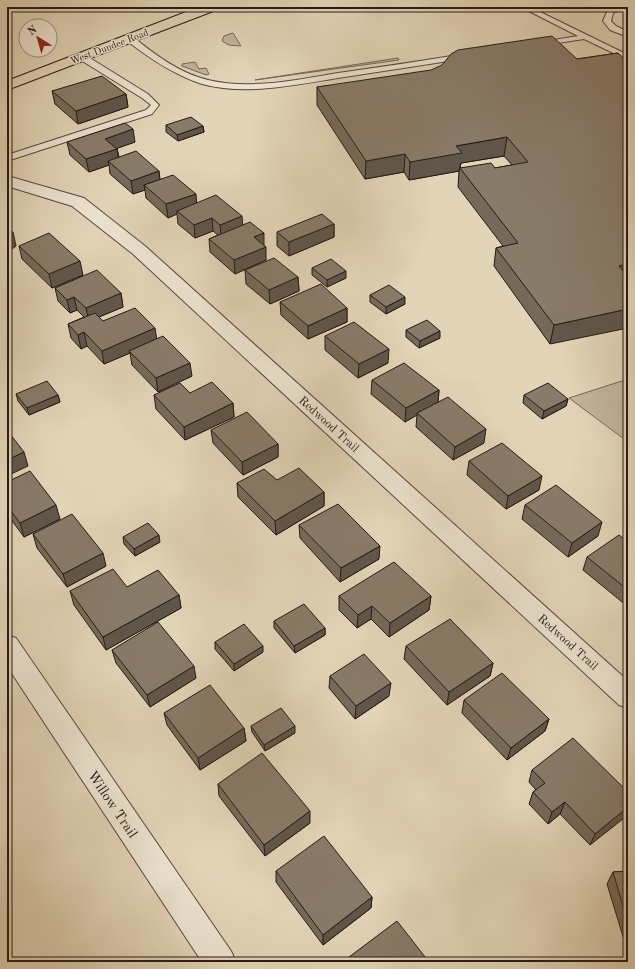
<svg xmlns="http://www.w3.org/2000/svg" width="635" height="969" font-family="'Old Standard TT',serif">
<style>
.green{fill:#c2b49b;stroke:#746758}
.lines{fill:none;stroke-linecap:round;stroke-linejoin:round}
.lane-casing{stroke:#56483e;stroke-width:2}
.street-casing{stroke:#56483e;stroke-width:2}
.primary-casing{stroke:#271a15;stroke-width:2}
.lane{fill:#ece3d0;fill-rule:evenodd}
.street{fill:#ece3d0;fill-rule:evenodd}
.primary{fill:#e2d4b7;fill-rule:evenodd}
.wall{fill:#756a5a;stroke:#271a15;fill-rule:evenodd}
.shaded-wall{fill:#5f564a;stroke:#271a15}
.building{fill:#887b69;stroke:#271a15}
.labels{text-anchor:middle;stroke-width:3;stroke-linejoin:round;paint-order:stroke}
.far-street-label{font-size:10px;fill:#271a15;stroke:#ece3d0}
.street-label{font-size:12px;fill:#271a15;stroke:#ece3d0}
.near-street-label{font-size:14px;fill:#271a15;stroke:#ece3d0}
</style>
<rect width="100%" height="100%" fill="#e2d4b7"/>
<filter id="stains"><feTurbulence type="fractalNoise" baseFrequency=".005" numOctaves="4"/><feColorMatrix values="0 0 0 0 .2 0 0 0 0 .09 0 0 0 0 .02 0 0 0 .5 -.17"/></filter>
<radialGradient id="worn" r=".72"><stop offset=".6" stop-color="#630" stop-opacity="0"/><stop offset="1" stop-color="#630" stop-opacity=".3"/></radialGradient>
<!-- green -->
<g class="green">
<polygon points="233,33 241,46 229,45 222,41 224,36"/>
<polygon points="398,58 399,60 255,80"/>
<polygon points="195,62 199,69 206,68 209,74 206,75 182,66 182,64"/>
<polygon points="628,379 628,442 569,398"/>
</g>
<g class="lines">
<defs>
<g id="lane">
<polygon points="7,7 13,7 7,10"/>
<polygon points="521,7 530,7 628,55 628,60 584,39 538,46 538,42 541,42 578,36"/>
<polygon points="614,7 624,7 613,13 611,21 616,26 628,32 628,37 610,30 603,21 607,12"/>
<path d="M126,36H132C154,54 179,73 208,80C250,90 295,80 338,73C380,67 422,61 464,54L468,56L449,61C412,67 375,72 338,78C294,85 246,96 202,84C174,75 149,58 126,40Z"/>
<polygon points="79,55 85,55 148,94 159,105 152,114 7,161 7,155 146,110 151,105 142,98 79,59"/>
</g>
<g id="street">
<polygon points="11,177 84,198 145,246 628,681 628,708 619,705 133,254 72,206 7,186 7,178"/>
<polygon points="7,635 16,638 231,951 236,962 202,962 7,666"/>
</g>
<polygon id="primary" points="199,7 217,7 216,10 7,90 7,81"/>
</defs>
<!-- lane casing -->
<use href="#lane" class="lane-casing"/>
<!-- street casing -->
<use href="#street" class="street-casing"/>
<!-- primary casing -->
<use href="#primary" class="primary-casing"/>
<!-- lane -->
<use href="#lane" class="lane"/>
<!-- street -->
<use href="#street" class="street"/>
<!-- primary -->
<use href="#primary" class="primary"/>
</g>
<!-- wall -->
<g class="wall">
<path d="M618,53L550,344L494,266L496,248L503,246L458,187L459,171L409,180L404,172L365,179L317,105V87L577,59ZM504,156L512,165L495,168H460L461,163Z"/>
<polygon points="52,91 126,94 128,107 78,124 55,104"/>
<polygon points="166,125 203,126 204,132 178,141 166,132"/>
<polygon points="67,142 135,142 117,148 119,157 159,171 160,179 197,203 243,225 264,245 266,260 235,274 210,252 209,239 218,235 213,231 195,238 178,224 177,214 168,218 146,198 145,190 133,194 110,174 109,165 89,172 70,155"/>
<polygon points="334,224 334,237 289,256 277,246 277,232"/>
<polygon points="19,246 83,275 52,288 22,259"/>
<polygon points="312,268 346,278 327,287 312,275"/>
<polygon points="245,270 298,277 299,291 270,304 246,284"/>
<polygon points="55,288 121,293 123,307 99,317 103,321 157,339 192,376 158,392 132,365 130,353 104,364 87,346 81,349 71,338 68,324 84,317 77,310 70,313 58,301"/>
<polygon points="370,295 405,304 386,314 370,302"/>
<polygon points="280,302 347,308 347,322 308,339 281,315"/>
<polygon points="406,330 440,338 419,348 406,337"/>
<polygon points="325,336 388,363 358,378 325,350"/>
<polygon points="372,380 439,390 438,402 484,443 453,460 416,427 417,415 405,422 371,394"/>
<polygon points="190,393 233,403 234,417 185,440 156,409 154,395"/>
<polygon points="16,394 58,395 60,402 29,415 18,401"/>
<polygon points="524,395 568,399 566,406 542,419 523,403"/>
<polygon points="211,430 278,444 278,457 243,475 213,443"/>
<polygon points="469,461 539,490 506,509 467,475"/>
<polygon points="277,480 324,492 324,506 276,535 238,497 237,483"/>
<polygon points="7,482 60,519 24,537 7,514"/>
<polygon points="525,505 598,536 568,557 522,519"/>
<polygon points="299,525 379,559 340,582 300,538"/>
<polygon points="33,534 106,566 67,587 37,548"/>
<polygon points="123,537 160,542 135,556 124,544"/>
<polygon points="628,542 628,605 627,606 583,570 587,557"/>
<polygon points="127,587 179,595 181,608 106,650 74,605 70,591"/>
<polygon points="339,596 431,596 429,610 389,637 371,619 357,628 339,610"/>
<polygon points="274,621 325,628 325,635 295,653 274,628"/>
<polygon points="215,642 263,652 234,671 215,649"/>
<polygon points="406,646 493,663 490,676 447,705 404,659"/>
<polygon points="112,650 196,678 150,707 116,663"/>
<polygon points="330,676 389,696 355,719 329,688"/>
<polygon points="464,700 549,719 545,731 507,760 462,713"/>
<polygon points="164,713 244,728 246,741 200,770 167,725"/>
<polygon points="251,726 295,733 265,751 252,732"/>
<polygon points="532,770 628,792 590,845 560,814 548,824 529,804 533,792 536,790 529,782"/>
<polygon points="218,784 310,823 265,856 219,796"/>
<polygon points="276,871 372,897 371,908 323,945 276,882"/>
<polygon points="628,871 628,953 607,884 613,872"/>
<polygon points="349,957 429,962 349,962"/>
</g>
<!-- shaded-wall -->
<g class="shaded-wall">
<polygon points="126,94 128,107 78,124 76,111"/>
<polygon points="203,126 204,132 178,141 177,135"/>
<polygon points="133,129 135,142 107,152 105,139"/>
<polygon points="507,137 504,156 461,163 459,171 409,180 410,162 456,146"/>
<polygon points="117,149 119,162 108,161 109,165 89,172 86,159"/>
<polygon points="405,154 404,172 365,179 366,161"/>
<polygon points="159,171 160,184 144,185 145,190 133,194 131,181"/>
<polygon points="196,194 197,207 177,211 177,214 168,218 166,204"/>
<polygon points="242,216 243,229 221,238 220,225"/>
<polygon points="212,218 213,231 195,238 194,225"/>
<polygon points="334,224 334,237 289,256 289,242"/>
<polygon points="13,232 16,246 7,253 7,237"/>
<polygon points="264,233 264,247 254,237"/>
<polygon points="266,247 266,260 235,274 234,260"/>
<polygon points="80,261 83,275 52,288 49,274"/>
<polygon points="628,264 628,282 619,266"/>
<polygon points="346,271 346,278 327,287 327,280"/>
<polygon points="298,277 299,291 270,304 269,290"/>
<polygon points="121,293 123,307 89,321 86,308"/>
<polygon points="74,297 77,310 70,313 67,300"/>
<polygon points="405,297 405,304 386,314 386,307"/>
<polygon points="347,308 347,322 308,339 308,326"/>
<polygon points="628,309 628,328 550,344 554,325"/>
<polygon points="155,328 157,341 129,351 130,353 104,364 102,351"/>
<polygon points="440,331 440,338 419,348 420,341"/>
<polygon points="84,332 87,346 81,349 78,335"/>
<polygon points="389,349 388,363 358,378 359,364"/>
<polygon points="190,363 192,376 158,392 156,378"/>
<polygon points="439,390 438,404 417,413 417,415 405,422 406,408"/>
<polygon points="58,395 60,402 29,415 27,408"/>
<polygon points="568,399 566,406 542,419 544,411"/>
<polygon points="233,403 234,417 185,440 184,427"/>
<polygon points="486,429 484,443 453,460 455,447"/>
<polygon points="278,444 278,457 243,475 242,462"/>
<polygon points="24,452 28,466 7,476 7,460"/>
<polygon points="542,476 539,490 506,509 508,496"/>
<polygon points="324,492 324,506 276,535 275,521"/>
<polygon points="56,505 60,519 24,537 20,523"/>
<polygon points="602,522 598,536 568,557 572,543"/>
<polygon points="159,535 160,542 135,556 134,549"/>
<polygon points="380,546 379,559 340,582 341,568"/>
<polygon points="103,553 106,566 67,587 63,574"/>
<polygon points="179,595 181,608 106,650 103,637"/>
<polygon points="431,596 429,610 389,637 390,623"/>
<polygon points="372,606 371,619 357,628 358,615"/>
<polygon points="325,628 325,635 295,653 294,646"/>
<polygon points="263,646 263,652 234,671 234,664"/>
<polygon points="493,663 490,676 447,705 449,692"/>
<polygon points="194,666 196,678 150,707 147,695"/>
<polygon points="391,683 389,696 355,719 356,706"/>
<polygon points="549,719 545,731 507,760 511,748"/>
<polygon points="295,726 295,733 265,751 264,745"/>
<polygon points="244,728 246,741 200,770 198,758"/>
<polygon points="565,802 560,814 548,824 552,812"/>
<polygon points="628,807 628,815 590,845 595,834"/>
<polygon points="310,811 310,823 265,856 264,845"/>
<polygon points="372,897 371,908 323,945 323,935"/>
</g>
<!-- building -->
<g class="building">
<polygon points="552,36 577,59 618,53 628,62 628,264 619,266 628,277 628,309 554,325 496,248 518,243 460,168 491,163 495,168 528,162 507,137 456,146 462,153 410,162 405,154 366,161 317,87 431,70 442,65 451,54 458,50"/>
<polygon points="102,76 126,94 76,111 52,91"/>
<polygon points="191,117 203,126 177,135 166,125"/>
<polygon points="125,123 133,129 105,139 117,149 86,159 67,142"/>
<polygon points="136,151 159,171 131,181 108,161"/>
<polygon points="173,175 196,194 166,204 144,185"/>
<polygon points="216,195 242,216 220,225 212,218 194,225 177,211"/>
<polygon points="322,214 334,224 289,242 277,232"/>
<polygon points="250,222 264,233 254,237 266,247 234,260 209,239"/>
<polygon points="7,230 13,232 7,237"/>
<polygon points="49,233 80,261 49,274 19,246"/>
<polygon points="274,258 298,277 269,290 245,270"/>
<polygon points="331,259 346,271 327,280 312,268"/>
<polygon points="97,270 121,293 86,308 74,297 67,300 55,288"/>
<polygon points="321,284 347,308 308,326 280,302"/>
<polygon points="389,285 405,297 386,307 370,295"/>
<polygon points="135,308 155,328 102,351 84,332 78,335 68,324 95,313 103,321"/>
<polygon points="427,320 440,331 420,341 406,330"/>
<polygon points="354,322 389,349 359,364 325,336"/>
<polygon points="163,336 190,363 156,378 129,351"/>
<polygon points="404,363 439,390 406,408 372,380"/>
<polygon points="47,381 58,395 27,408 16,394"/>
<polygon points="212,382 233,403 184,427 154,395 180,383 190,393"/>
<polygon points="548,383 568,399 544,411 524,395"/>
<polygon points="448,397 486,429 455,447 417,413"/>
<polygon points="247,412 278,444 242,462 211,430"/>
<polygon points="7,430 24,452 7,460"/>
<polygon points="502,443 542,476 508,496 469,461"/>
<polygon points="299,468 324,492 275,521 237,483 264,469 277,480"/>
<polygon points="30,471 56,505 20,523 7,506 7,482"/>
<polygon points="556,485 602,522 572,543 525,505"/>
<polygon points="338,504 380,546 341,568 299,525"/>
<polygon points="72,514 103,553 63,574 33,534"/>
<polygon points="148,523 159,535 134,549 123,537"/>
<polygon points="619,535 628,542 628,590 587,557"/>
<polygon points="394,562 431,596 390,623 372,606 358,615 339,596"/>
<polygon points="113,569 127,587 158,570 179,595 103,637 70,591"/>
<polygon points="304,604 325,628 294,646 274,621"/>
<polygon points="450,619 493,663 449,692 406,646"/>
<polygon points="158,622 194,666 147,695 112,650"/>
<polygon points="244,624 263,646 234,664 215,642"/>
<polygon points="364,654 391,683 356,706 330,676"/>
<polygon points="502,673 549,719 511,748 464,700"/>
<polygon points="210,685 244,728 198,758 164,713"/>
<polygon points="281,708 295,726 264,745 251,726"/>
<polygon points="573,738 628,792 628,807 595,834 565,802 552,812 533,792 545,783 532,770"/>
<polygon points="262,753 310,811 264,845 218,784"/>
<polygon points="324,836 372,897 323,935 276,871"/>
<polygon points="628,871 628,923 613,872"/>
<polygon points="397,921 429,962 353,962 349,957"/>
</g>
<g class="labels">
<!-- far-street labels -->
<g class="far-street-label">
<text transform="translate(109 46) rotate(-21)" y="4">West Dundee Road</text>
</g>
<!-- street labels -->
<g class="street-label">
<text transform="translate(329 424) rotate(42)" y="4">Redwood Trail</text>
<text transform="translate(568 642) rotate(42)" y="4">Redwood Trail</text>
</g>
<!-- near-street labels -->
<g class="near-street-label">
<text transform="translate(113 804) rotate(56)" y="5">Willow Trail</text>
</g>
</g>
<!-- margin -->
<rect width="635" height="969" fill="none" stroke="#e2d4b7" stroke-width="24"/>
<rect x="8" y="8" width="619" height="953" fill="none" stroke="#271a15" stroke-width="2"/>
<rect x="12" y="12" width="611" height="945" fill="none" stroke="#271a15"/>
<!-- north arrow -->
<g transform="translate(38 38) rotate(323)"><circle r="19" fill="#ece3d0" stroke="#9d9385"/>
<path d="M0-3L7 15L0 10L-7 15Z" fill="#8f2418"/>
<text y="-6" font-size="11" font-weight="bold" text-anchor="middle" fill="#271a15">N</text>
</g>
<rect width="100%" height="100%" filter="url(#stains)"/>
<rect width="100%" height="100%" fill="url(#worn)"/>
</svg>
